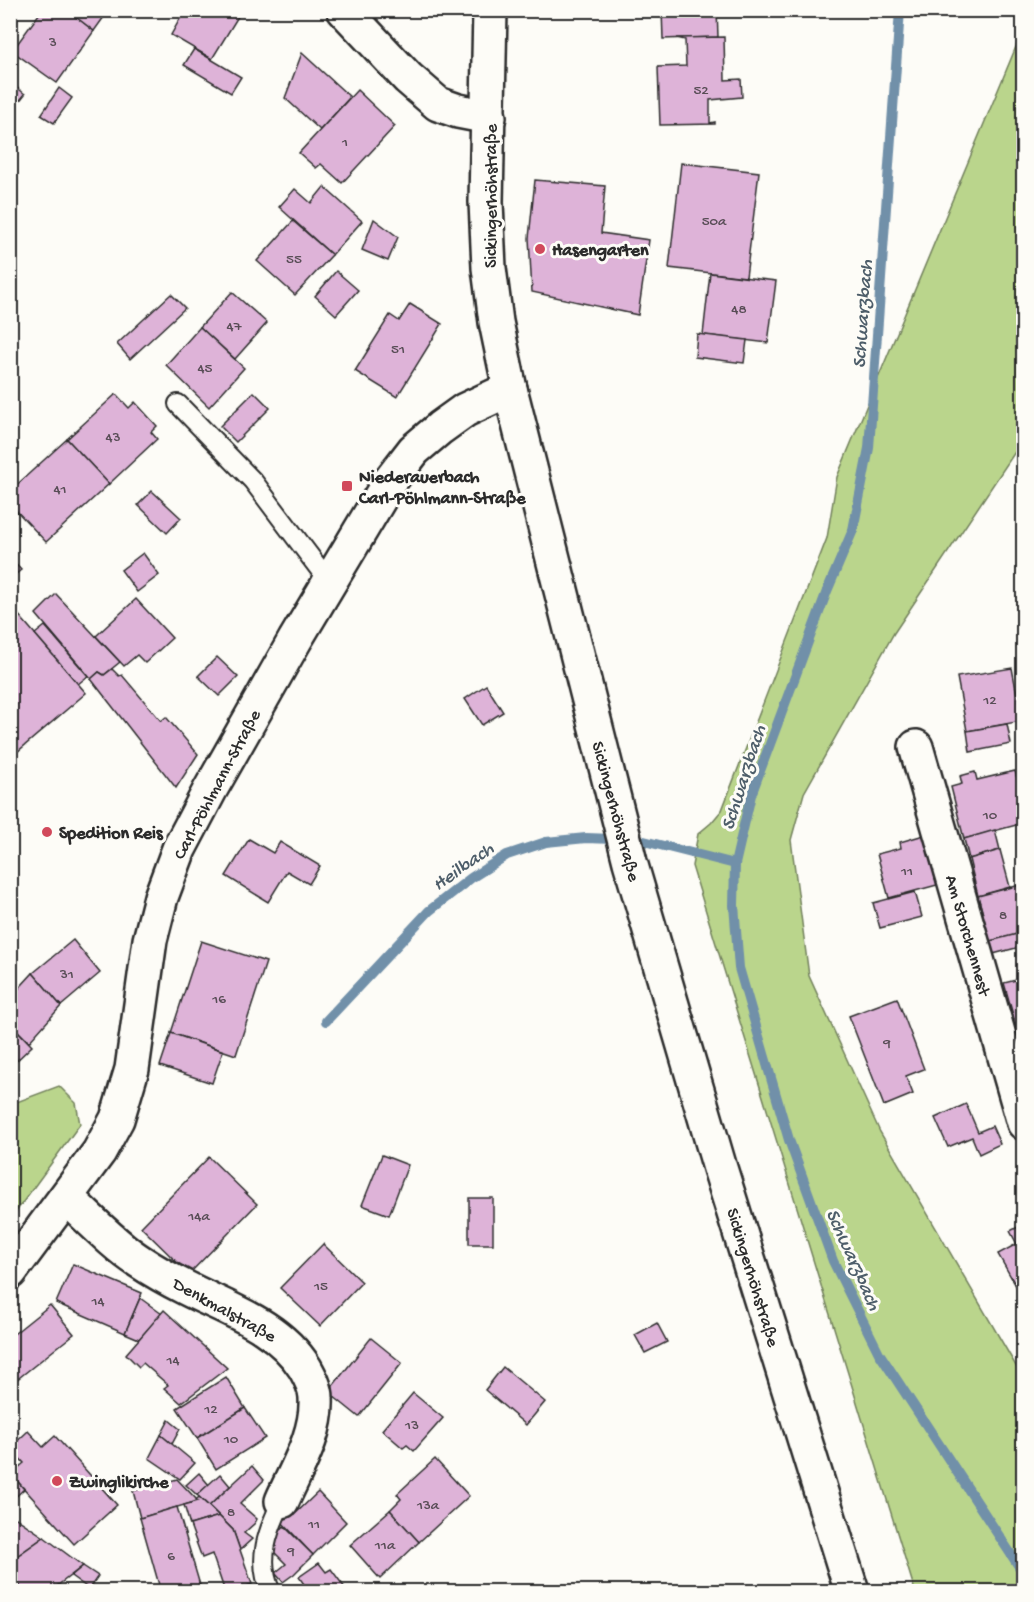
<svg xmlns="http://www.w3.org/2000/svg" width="1034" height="1602" font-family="'Gochi Hand',sans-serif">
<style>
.green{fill:#bad58c;stroke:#72805c;stroke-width:1.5}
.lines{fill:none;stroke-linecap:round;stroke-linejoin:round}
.stream{stroke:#7190a9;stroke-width:10}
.building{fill:#deb3d8;stroke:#2b2b2b;stroke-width:1.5}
.lane-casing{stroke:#2b2b2b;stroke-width:22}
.street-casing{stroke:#2b2b2b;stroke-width:38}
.secondary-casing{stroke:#2b2b2b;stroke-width:38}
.lane{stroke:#fdfcf7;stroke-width:18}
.street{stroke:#fdfcf7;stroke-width:33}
.secondary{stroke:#fdfcf7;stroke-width:33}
.poi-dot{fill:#d1495b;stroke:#fdfcf7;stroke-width:2}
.labels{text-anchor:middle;stroke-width:6;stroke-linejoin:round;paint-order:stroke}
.number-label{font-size:15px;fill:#584d56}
.street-label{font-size:18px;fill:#2b2b2b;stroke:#fdfcf7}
.poi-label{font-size:18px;font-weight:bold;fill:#2b2b2b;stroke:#fdfcf7;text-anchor:start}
.water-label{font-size:20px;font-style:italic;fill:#4e5e6a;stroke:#fdfcf7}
</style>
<rect width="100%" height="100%" fill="#fdfcf7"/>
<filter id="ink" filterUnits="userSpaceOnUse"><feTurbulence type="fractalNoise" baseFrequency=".0167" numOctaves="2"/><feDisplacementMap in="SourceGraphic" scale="12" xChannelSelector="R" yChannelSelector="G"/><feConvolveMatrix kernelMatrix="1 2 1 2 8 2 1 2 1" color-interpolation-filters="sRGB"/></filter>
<g filter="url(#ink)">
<!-- green -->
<g class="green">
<polygon points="1023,30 1023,440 894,633 804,793 791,840 809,976 880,1132 1023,1378 1023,1591 915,1591 692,866 698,834 711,823 722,810 827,538 837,477"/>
<polygon points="59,1086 76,1103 80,1124 15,1213 11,1211 11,1097 17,1102"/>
</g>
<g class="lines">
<!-- stream -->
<g class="stream">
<polyline points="900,10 869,448 853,530 827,591 751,795 735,864 734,905 739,968 789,1140 833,1261 879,1353 1024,1574"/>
<polyline points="326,1021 429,911 471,878 507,855 546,842 586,838 640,840 735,864"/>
</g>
</g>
<!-- building -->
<g class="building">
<polygon points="42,10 67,10 94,31 57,83 12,51"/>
<polygon points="67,10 109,10 94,31"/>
<polygon points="185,10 242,10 212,59 171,35"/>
<polygon points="662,10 717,10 718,37 663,39"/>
<polygon points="724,37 725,80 741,79 742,97 710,100 710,123 715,122 715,124 660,125 658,67 686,66 685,40 677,38"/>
<polygon points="194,49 241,77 231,93 184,65"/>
<polygon points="302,53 350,97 320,130 285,98"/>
<polygon points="10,82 25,94 10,113"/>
<polygon points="59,88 72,98 54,123 41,115"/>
<polygon points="357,90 395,126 342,183 321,164 316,168 299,153"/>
<polygon points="681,163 759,172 746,277 669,268"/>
<polygon points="535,180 605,186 601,233 649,240 638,315 532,292 529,238"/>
<polygon points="324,187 362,221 332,255 279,207 295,189 311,203"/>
<polygon points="374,219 398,237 388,261 362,250"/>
<polygon points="293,221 332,255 295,295 257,261"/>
<polygon points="336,271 358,290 336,315 315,296"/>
<polygon points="710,273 776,281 768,343 703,335"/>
<polygon points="232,292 267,323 235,359 200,327"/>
<polygon points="171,294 185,308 130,359 117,344"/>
<polygon points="410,304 442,324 397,397 355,371 390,315 399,321"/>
<polygon points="200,327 244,368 209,407 166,365"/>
<polygon points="697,334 747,340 744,363 695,357"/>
<polygon points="254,392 270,408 236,442 220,426"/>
<polygon points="116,394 129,408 135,402 157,426 151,432 157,439 109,484 67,439"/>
<polygon points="67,439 109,484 46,542 10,504 10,491"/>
<polygon points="152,491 181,518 167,533 138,505"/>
<polygon points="143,553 159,575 137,592 121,570"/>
<polygon points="10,558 21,570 10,579"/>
<polygon points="56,594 120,662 104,675 99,672 91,679 36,614"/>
<polygon points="136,599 172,638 145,663 137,655 124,666 96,636"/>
<polygon points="10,605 86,693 10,758"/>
<polygon points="45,626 88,676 78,684 35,634"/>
<polygon points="217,657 238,677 219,696 198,676"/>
<polygon points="1012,668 1022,721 967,731 957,677"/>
<polygon points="112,669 119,676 122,675 161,721 166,717 198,754 176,788 91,679 99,672 104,675"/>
<polygon points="486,685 503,712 482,725 465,699"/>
<polygon points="1007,724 1011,744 970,752 967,731"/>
<polygon points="1015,771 1024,804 1024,823 964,839 951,787 962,784 960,776 975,772 977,780"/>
<polygon points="995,830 1000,850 969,859 964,839"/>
<polygon points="924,835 937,885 889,898 877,854 901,848 900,842"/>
<polygon points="249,839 273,853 280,842 320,866 309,884 287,871 268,902 226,876"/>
<polygon points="1000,850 1010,887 978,896 969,859"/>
<polygon points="1024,884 1024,933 990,941 978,896"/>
<polygon points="915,892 922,917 880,928 873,903"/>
<polygon points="1017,934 1020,947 993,954 990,941"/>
<polygon points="73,940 100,973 61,1006 33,973"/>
<polygon points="201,941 266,962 236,1055 171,1033"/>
<polygon points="33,973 61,1006 29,1042 10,1023 10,998"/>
<polygon points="1024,978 1024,1027 1017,1029 1004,983"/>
<polygon points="897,998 924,1069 906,1076 913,1094 884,1106 849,1016"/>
<polygon points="10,1023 32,1046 10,1067"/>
<polygon points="171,1033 223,1051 212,1083 160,1066"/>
<polygon points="966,1104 978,1132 992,1126 1000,1144 979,1154 972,1137 948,1147 935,1118"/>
<polygon points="382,1155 408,1165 389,1215 362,1205"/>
<polygon points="209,1157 257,1204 189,1274 141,1227"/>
<rect x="469" y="1198" width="24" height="46"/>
<polygon points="1024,1224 1024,1240 1017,1244 1010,1231"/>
<polygon points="1024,1240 1024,1300 998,1254"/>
<polygon points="323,1244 362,1282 320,1326 280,1288"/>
<polygon points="73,1264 142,1293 125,1333 56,1303"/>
<polygon points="140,1298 162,1314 139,1339 125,1333"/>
<polygon points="50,1305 74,1334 10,1385 10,1337"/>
<polygon points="164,1310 227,1368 181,1403 164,1388 168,1385 143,1363 139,1367 126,1354"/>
<polygon points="657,1323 667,1342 645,1353 635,1335"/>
<polygon points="371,1338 402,1363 359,1417 328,1392"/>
<polygon points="503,1367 545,1402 526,1425 485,1390"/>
<polygon points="226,1377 245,1408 197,1438 177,1408"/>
<polygon points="413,1393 443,1418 414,1451 407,1445 403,1448 382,1430"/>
<polygon points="245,1408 265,1438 216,1469 197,1438"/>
<polygon points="169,1420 180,1429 172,1444 161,1435"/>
<polygon points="28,1431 43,1447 55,1436 117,1505 74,1544 11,1474 24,1463 10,1448"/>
<polygon points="161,1435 195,1463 180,1479 149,1458"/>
<polygon points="435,1459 469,1496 419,1542 390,1510 401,1499 397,1494"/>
<polygon points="252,1466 264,1480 240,1504 257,1519 255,1523 244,1533 252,1539 240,1550 233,1530 209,1506"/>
<polygon points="10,1471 11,1474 24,1489 10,1502"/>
<polygon points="199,1473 209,1485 197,1495 186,1485"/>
<polygon points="220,1474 230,1486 209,1506 197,1495"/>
<polygon points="177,1479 198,1501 140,1518 133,1491"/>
<polygon points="318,1492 346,1522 313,1555 279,1519 290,1507 295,1514"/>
<polygon points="199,1497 219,1516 190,1525 184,1505 198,1501 196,1500"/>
<polygon points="177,1507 202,1592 161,1592 140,1518"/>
<polygon points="390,1510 419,1542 380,1579 350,1545"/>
<polygon points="10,1514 44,1537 10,1561"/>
<polygon points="219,1516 233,1530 252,1584 229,1592 225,1592 212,1554 202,1558 190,1525"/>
<polygon points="284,1526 313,1555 294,1574 283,1582 275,1573 286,1564 268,1546"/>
<polygon points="44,1537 83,1566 49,1592 24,1592 10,1572 10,1561"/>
<polygon points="319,1563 326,1572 331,1569 348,1592 299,1592 306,1587 299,1577"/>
<polygon points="83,1566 98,1576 89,1589 71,1576"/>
<polygon points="10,1572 24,1592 10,1592"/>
</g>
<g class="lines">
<defs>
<g id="lane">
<polyline points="178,404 253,481 330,583"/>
<path d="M271,1592C256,1560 268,1530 282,1501"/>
</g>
<g id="street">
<polyline points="344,10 408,78 438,104 458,111 489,117"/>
<polyline points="916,747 1024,1123"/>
<path d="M67,1198C90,1219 113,1244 139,1261C154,1271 170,1280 186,1288C229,1310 278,1325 305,1368C310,1377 316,1388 316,1398C318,1434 296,1469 282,1501"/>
<polyline points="10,1272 99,1152 117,1119 132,1069 150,940 161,897 179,849 210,790 295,640 390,481 414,450 440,428 465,410 510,389"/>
</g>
<polyline id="secondary" points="490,10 486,202 489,268 496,322 510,389 630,862 719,1165 852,1592"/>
</defs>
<!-- lane casing -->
<use href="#lane" class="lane-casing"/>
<!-- street casing -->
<use href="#street" class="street-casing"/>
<!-- secondary casing -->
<use href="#secondary" class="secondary-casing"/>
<!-- lane -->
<use href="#lane" class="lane"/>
<!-- street -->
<use href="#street" class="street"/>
<!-- secondary -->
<use href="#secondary" class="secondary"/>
</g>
</g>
<!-- markers -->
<g class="poi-dot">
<circle cx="540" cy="249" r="6"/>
<rect x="341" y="480" width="12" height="12" rx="3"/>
<circle cx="47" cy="832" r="6"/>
<circle cx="57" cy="1481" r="6"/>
</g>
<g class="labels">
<!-- number labels -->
<g class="number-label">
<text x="53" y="46">3</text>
<text x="701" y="94">52</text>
<text x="345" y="146">1</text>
<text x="714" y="225">50a</text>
<text x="294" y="263">55</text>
<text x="739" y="313">48</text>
<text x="234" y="330">47</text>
<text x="398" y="353">51</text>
<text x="205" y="372">45</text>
<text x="113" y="441">43</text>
<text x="60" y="493">41</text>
<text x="990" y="704">12</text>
<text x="990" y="819">10</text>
<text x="907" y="875">11</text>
<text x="1003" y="919">8</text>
<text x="67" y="978">31</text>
<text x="219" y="1003">16</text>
<text x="887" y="1047">9</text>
<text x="199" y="1220">14a</text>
<text x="321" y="1290">15</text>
<text x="98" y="1305">14</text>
<text x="173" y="1364">14</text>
<text x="211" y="1413">12</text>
<text x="412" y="1429">13</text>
<text x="231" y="1443">10</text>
<text x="428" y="1509">13a</text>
<text x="231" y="1516">8</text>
<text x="314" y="1528">11</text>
<text x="385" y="1549">11a</text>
<text x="291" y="1555">9</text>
<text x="171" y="1560">6</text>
</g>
<!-- street labels -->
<g class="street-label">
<text transform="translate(490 196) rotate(-90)" y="6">Sickingerhöhstraße</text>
<text transform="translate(216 784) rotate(-62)" y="6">Carl-Pöhlmann-Straße</text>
<text transform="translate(617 811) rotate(75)" y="6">Sickingerhöhstraße</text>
<text transform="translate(969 935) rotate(74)" y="6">Am Storchennest</text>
<text transform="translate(754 1277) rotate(73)" y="6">Sickingerhöhstraße</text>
<text transform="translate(225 1309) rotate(29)" y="6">Denkmalstraße</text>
</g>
<!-- poi labels -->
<g class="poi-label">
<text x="552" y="255">Hasengarten</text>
<text x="359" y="482">Niederauerbach<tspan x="359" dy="21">Carl-Pöhlmann-Straße</tspan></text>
<text x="59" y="838">Spedition Reis</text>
<text x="69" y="1487">Zwinglikirche</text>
</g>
<!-- water labels -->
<g class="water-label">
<text transform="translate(861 314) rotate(-86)" y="7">Schwarzbach</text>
<text transform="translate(742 777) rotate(-72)" y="7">Schwarzbach</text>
<text transform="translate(462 865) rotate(-35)" y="7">Heilbach</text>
<text transform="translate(855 1259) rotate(66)" y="7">Schwarzbach</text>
</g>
</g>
<!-- margin -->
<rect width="1034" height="1602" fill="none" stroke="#fdfcf7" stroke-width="36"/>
<rect x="18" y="18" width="998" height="1566" fill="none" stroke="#2b2b2b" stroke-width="2" filter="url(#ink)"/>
</svg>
